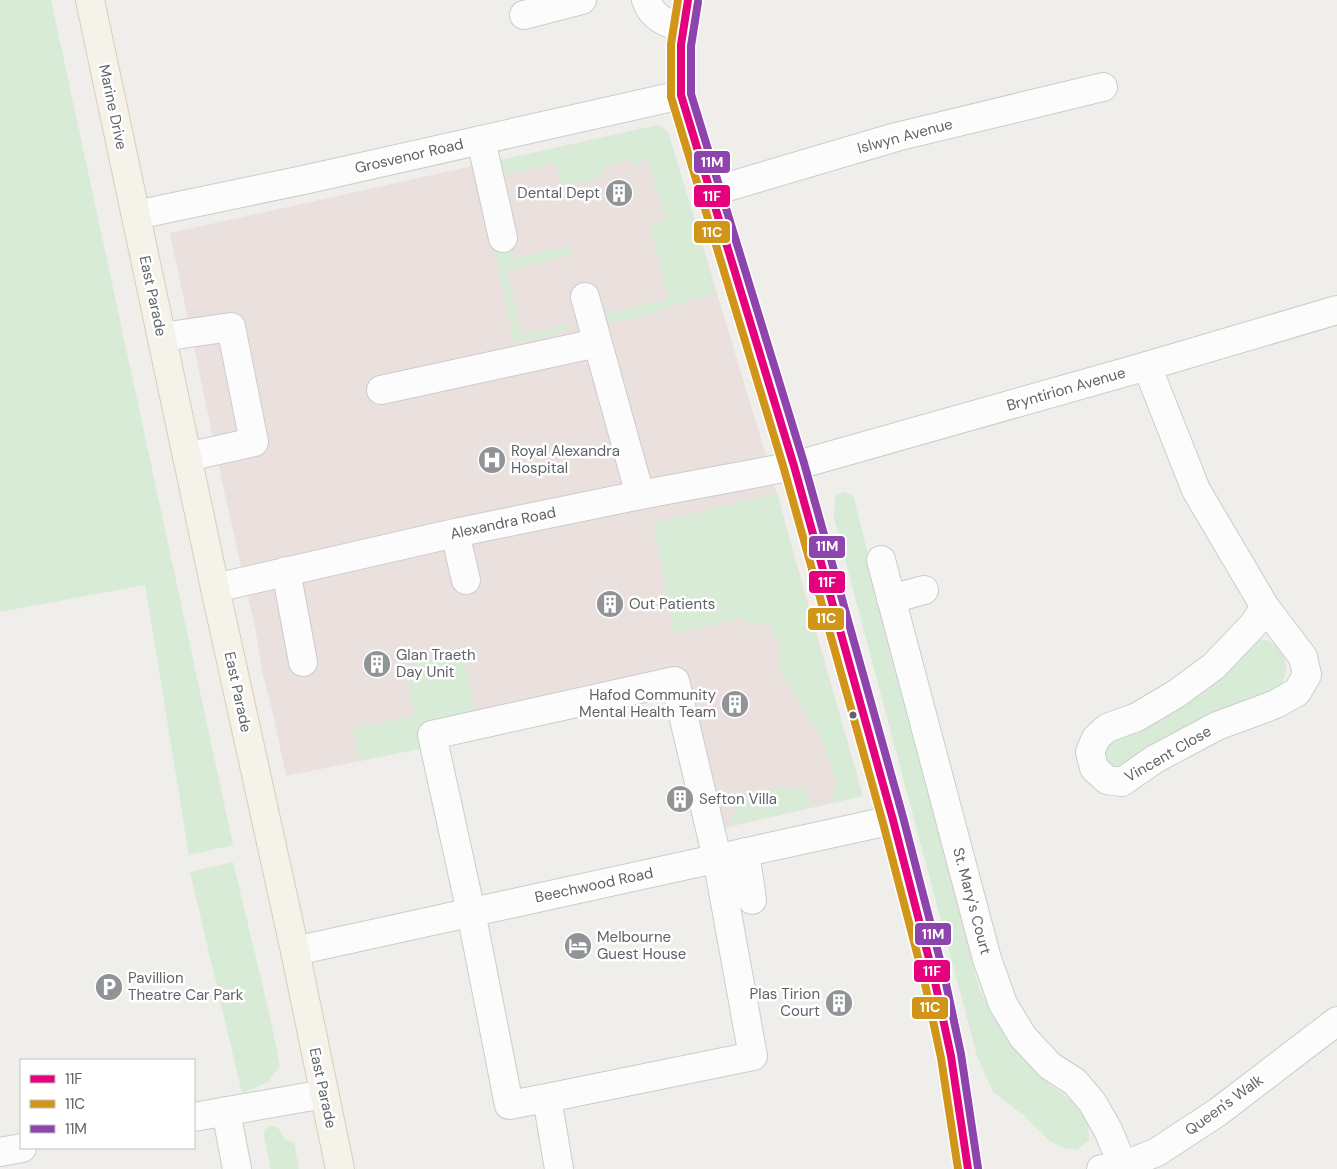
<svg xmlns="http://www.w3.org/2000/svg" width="1337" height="1169" font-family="'DM Sans',sans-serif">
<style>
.medical{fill:#eae0de}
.green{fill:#d8ebd6}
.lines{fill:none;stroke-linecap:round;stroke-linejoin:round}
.minor-casing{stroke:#cbcccc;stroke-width:30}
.major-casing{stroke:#d7ceb8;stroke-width:30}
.minor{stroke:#fdfcfc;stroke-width:28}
.major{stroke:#f4f2e9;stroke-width:28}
.bus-1-casing{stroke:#fff;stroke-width:11}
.bus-2-casing{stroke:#fff;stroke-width:11}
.bus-3-casing{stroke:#fff;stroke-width:11}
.bus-1{stroke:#e5007d;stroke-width:8}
.bus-2{stroke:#d1951a;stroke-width:8}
.bus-3{stroke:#8e44ad;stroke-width:8}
.bus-dot{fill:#5f6368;stroke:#fff;stroke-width:2}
.labels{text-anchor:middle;stroke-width:5;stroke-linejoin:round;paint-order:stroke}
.street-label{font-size:15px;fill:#5f6368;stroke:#fff}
.poi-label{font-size:15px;fill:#5f6368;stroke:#fff;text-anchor:start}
.line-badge{stroke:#fff;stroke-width:2}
.badge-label{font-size:14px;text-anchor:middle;font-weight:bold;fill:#fff}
</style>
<rect width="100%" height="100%" fill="#efeeea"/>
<!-- medical -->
<polygon class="medical" points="658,125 668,132 761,439 863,796 715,830 684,692 429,747 286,776 274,718 263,675 256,632 222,481 170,233"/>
<!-- green -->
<g class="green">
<polygon points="0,0 51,0 233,845 189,855 145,585 0,612"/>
<polygon points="658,125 668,132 717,293 683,302 642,317 596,324 595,317 668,299 650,224 665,220 648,160 631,165 629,159 603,167 605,176 577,184 561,187 556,164 504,175 501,160"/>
<polygon points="568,245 572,254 507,271 522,335 568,323 570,330 514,344 496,253 510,249 513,259"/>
<polygon points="844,492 853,495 979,988 1008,1042 1045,1081 1080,1107 1088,1124 1089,1140 1077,1150 1065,1148 1051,1142 1023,1115 993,1092 977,1056 834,518 835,496"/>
<path d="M777,493L816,636L863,796L731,825C732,820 732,814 734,809C747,785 782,787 806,789L811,806L831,802L836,784L825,746L816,728L786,682L780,668L779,647L771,624L762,623L747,626L745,617L673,634L654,523Z"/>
<path d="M1258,640C1268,639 1275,643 1281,651C1287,661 1288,673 1282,683C1269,703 1239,702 1219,710C1195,719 1167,736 1145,749C1134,756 1125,765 1112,769L1104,764L1101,751L1107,743L1131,733L1243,649Z"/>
<polygon points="463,653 476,715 429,747 359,761 352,728 415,716 404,666"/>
<polygon points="233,862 270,1017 280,1066 268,1082 242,1093 190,872"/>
<polygon points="269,1126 275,1126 279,1129 285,1139 294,1142 299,1169 271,1169 264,1136 265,1130"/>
</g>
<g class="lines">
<defs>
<g id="minor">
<path d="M646,0C652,18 666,23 684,28"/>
<polyline points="524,15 582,0"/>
<polyline points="481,140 503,238"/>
<polyline points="710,192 896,137 1103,87"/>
<polyline points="136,215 308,179 681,95"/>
<polyline points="585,297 640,495"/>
<polyline points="162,337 231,327 254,442 187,457"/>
<polyline points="1147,366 1196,490 1265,607 1303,657 1307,675 1297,692 1276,704 1217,726 1155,759 1122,782 1107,780 1094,768 1090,752 1096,738 1107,728 1137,717 1176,694 1214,666 1253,625 1265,607"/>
<polyline points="381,390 597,343"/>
<polyline points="455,533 466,580"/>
<polyline points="881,560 987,959 1003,1004 1023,1037 1050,1066 1075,1082 1092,1102 1108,1130 1123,1166"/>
<polyline points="286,571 303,662"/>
<polyline points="215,588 455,533 640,495 794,466 1147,366 1337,310"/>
<polyline points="891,599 924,590"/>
<polyline points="745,852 752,900"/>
<polyline points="295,951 893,820"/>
<polyline points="547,1098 509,1105 471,912 432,735 675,681 717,858 753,1056 547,1098 559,1169"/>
<polyline points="226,1111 237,1169"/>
<polyline points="194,1117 324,1094"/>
<polyline points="0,1152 22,1148"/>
<polyline points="1101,1169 1123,1166 1157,1152 1218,1112 1337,1021"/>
</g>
<g id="major">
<polyline points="90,0 215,588 295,951 340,1169"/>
<polyline points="688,0 681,45 681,95 794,466 893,820 935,982 951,1056 968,1169"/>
</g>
</defs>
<!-- minor casing -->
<use href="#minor" class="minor-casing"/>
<!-- major casing -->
<use href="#major" class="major-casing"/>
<!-- minor -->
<use href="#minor" class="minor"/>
<!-- major -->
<use href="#major" class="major"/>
<defs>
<polyline id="bus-1" points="688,0 681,45 681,95 794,466 893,820 935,982 951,1056 968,1169"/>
<polyline id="bus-2" points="678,0 671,44 671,97 784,469 883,823 925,984 941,1058 958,1169"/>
<polyline id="bus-3" points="698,2 691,46 691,94 804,463 903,817 945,979 961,1054 978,1168"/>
</defs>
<!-- bus-1 casing -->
<use href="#bus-1" class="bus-1-casing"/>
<!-- bus-2 casing -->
<use href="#bus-2" class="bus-2-casing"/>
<!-- bus-3 casing -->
<use href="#bus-3" class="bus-3-casing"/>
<!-- bus-1 -->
<use href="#bus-1" class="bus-1"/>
<!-- bus-2 -->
<use href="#bus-2" class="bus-2"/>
<!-- bus-3 -->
<use href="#bus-3" class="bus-3"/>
</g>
<!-- icons -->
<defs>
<symbol id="building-disc" viewBox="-11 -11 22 22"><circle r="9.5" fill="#919496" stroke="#fff"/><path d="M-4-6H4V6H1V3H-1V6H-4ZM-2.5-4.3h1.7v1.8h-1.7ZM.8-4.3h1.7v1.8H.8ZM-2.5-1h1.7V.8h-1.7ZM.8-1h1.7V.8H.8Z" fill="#fff"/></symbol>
<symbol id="hospital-disc" viewBox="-11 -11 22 22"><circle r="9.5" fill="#919496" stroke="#fff"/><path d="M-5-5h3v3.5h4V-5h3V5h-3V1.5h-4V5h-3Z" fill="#fff"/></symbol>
<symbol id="hotel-disc" viewBox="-11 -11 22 22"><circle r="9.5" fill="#919496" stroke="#fff"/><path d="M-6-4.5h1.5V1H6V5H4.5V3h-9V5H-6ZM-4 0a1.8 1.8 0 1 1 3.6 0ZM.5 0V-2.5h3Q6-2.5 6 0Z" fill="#fff"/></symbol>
<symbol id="parking-disc" viewBox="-11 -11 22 22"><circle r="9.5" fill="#919496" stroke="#fff"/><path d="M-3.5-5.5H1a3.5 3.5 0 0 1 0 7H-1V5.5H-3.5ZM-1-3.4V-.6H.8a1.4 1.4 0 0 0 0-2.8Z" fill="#fff"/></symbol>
</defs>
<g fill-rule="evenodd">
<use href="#building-disc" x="603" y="177" width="32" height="32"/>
<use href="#hospital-disc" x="476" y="444" width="32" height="32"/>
<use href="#building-disc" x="594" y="588" width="32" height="32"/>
<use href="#building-disc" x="361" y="648" width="32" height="32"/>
<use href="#building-disc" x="719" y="688" width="32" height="32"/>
<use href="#building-disc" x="664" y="783" width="32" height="32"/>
<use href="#hotel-disc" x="562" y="930" width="32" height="32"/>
<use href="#parking-disc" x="93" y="971" width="32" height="32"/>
<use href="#building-disc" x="823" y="987" width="32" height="32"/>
</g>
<!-- markers -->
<circle class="bus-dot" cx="853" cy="715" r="4.5"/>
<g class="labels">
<!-- street labels -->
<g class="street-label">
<text transform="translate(113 107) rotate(78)" y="5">Marine Drive</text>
<text transform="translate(905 136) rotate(-15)" y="5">Islwyn Avenue</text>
<text transform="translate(409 156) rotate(-13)" y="5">Grosvenor Road</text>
<text transform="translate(153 296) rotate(78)" y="5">East Parade</text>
<text transform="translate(1066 389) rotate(-16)" y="5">Bryntirion Avenue</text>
<text transform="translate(503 523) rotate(-12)" y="5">Alexandra Road</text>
<text transform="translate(238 692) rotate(78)" y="5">East Parade</text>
<text transform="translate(1168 754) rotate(-30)" y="5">Vincent Close</text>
<text transform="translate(594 885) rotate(-12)" y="5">Beechwood Road</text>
<text transform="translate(972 901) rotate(75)" y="5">St. Mary's Court</text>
<text transform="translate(323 1088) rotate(78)" y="5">East Parade</text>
<text transform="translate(1224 1105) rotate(-36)" y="5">Queen's Walk</text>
</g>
<!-- poi labels -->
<g class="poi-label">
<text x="600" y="198" text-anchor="end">Dental Dept</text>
<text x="511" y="456">Royal Alexandra<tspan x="511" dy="17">Hospital</tspan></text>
<text x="629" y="609">Out Patients</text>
<text x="396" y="660">Glan Traeth<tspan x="396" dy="17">Day Unit</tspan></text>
<text x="716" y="700" text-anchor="end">Hafod Community<tspan x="716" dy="17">Mental Health Team</tspan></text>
<text x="699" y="804">Sefton Villa</text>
<text x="597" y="942">Melbourne<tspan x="597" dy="17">Guest House</tspan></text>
<text x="128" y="983">Pavillion<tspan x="128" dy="17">Theatre Car Park</tspan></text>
<text x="820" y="999" text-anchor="end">Plas Tirion<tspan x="820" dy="17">Court</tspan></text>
</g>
</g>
<g class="line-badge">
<rect x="693" y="150" width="38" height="24" rx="5" fill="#8e44ad"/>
<rect x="693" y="184" width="38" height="24" rx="5" fill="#e5007d"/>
<rect x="693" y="220" width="38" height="24" rx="5" fill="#d1951a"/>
<rect x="808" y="535" width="38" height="24" rx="5" fill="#8e44ad"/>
<rect x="808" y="570" width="38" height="24" rx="5" fill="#e5007d"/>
<rect x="807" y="607" width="38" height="24" rx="5" fill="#d1951a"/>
<rect x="914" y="922" width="38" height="24" rx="5" fill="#8e44ad"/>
<rect x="913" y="959" width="38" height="24" rx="5" fill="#e5007d"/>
<rect x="911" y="996" width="38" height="24" rx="5" fill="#d1951a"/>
</g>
<g class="badge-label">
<text x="712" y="167">11M</text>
<text x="712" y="201">11F</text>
<text x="712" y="237">11C</text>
<text x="827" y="551">11M</text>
<text x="827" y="587">11F</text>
<text x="826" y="623">11C</text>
<text x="933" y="939">11M</text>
<text x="932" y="976">11F</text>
<text x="930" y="1012">11C</text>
</g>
<!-- legend -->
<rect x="20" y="1059" width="175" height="90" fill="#ffffff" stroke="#bfc1c3"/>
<rect x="30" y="1075" width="25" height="8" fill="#e5007d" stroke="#bfc1c3"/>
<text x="65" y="1084" font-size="15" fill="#5f6368">11F</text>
<rect x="30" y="1100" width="25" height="8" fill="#d1951a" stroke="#bfc1c3"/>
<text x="65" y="1109" font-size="15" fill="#5f6368">11C</text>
<rect x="30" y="1125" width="25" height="8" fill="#8e44ad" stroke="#bfc1c3"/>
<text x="65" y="1134" font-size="15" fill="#5f6368">11M</text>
</svg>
